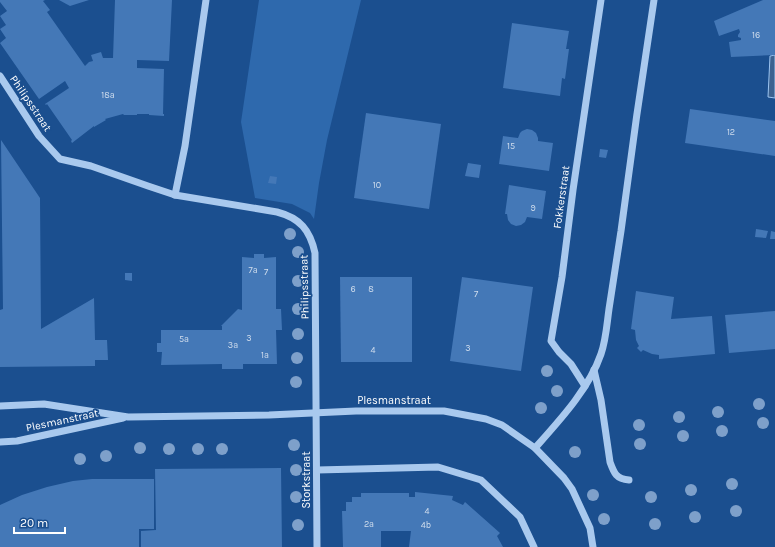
<svg xmlns="http://www.w3.org/2000/svg" width="775" height="547" font-family="Karla,sans-serif">
<style>
.green{fill:#2e69ad}
.water{fill:#3c6290;stroke:#9cc4f0}
.building{fill:#4478b7}
.lines{fill:none;stroke-linecap:round;stroke-linejoin:round}
.minor{stroke:#a9c9ee;stroke-width:7}
.tree{fill:#7ea0ca}
.labels{text-anchor:middle;stroke-width:3.5;stroke-linejoin:round;paint-order:stroke}
.number-label{font-size:9px;fill:#d0dded}
.street-label{font-size:11px;fill:#fff;stroke:#1b4f8f}
</style>
<rect width="100%" height="100%" fill="#1b4f8f"/>
<!-- green -->
<polygon class="green" points="259,0 361,0 327,140 319,183 314,219 310,213 292,204 255,198 241,122"/>
<!-- water -->
<polygon class="water" points="775,55 775,98 768,97 770,56"/>
<!-- building -->
<g class="building">
<polygon points="0,0 45,0 43,1 50,10 47,12 85,66 89,62 93,61 91,55 101,52 103,58 113,58 115,0 172,0 169,61 137,60 137,68 164,69 163,114 164,114 164,116 149,115 149,114 137,114 137,115 124,115 123,114 105,119 106,120 94,127 94,126 72,143 71,141 72,140 47,104 46,105 45,104 69,88 65,81 39,99 0,43 6,38 0,29 6,25 0,16 7,11 0,2"/>
<polygon points="59,0 89,0 70,6"/>
<polygon points="763,0 775,0 775,55 731,57 729,42 741,40 741,38 738,37 738,35 740,32 739,29 719,36 714,21"/>
<polygon points="512,23 569,31 566,49 569,49 565,79 562,78 560,96 503,88"/>
<polygon points="690,109 775,121 775,156 685,143"/>
<polygon points="366,113 441,124 429,209 354,198"/>
<polygon points="527,129 532,130 536,133 538,138 538,141 553,143 549,171 499,164 503,136 518,138 520,133 522,131"/>
<polygon points="1,140 40,198 41,329 94,298 95,340 107,340 108,360 95,360 95,366 0,367 0,310 3,309"/>
<polygon points="600,149 608,150 606,158 599,157"/>
<polygon points="468,163 481,165 479,178 465,176"/>
<polygon points="270,176 277,177 276,184 268,183"/>
<polygon points="509,185 546,191 542,219 527,217 525,222 521,225 516,226 511,224 508,220 507,214 505,214"/>
<polygon points="756,229 768,231 766,238 755,237"/>
<polygon points="771,231 775,232 775,239 770,239"/>
<polygon points="254,254 264,254 264,258 276,257 276,309 281,309 282,330 276,330 277,364 243,364 243,369 222,369 222,364 161,365 162,352 157,352 157,343 161,343 161,330 222,330 222,326 221,326 238,309 242,310 242,257 254,258"/>
<polygon points="125,273 132,273 132,281 125,280"/>
<polygon points="340,277 412,277 412,362 341,362"/>
<polygon points="462,277 533,287 521,371 450,361"/>
<polygon points="636,291 674,297 671,319 712,316 715,354 659,359 659,355 652,354 643,350 641,352 637,348 639,346 636,340 635,330 631,329"/>
<polygon points="775,311 775,349 729,353 725,315"/>
<polygon points="281,468 282,547 141,547 141,531 156,530 155,469"/>
<polygon points="92,479 154,479 154,529 139,529 139,547 0,547 0,505 22,495 47,487 73,481"/>
<polygon points="415,492 453,496 452,500 463,505 465,502 500,533 497,536 503,547 409,547 411,531 381,531 381,547 343,547 342,511 346,511 346,502 352,502 352,497 361,497 361,493 409,493 409,497 415,497"/>
</g>
<g class="lines">
<!-- minor -->
<g class="minor">
<path d="M0,76L39,136L60,159L91,166L148,186L175,195L277,212C300,218 310,230 315,253L317,547"/>
<polyline points="175,195 185,146 206,0"/>
<path d="M594,370L601,400L610,462C614,473 616,479 629,480"/>
<polyline points="585,386 571,364 559,352 551,341 562,277 573,190 601,0"/>
<polyline points="0,406 44,404 128,417 269,415 356,411 444,411 486,419 502,425 535,448 564,478 572,489 590,528 593,547"/>
<polyline points="0,442 17,441 123,418"/>
<path d="M535,448C559,421 589,389 601,354C606,340 607,323 609,309C613,283 617,257 621,231C631,154 642,77 654,0"/>
<polyline points="317,470 438,467 481,480 520,517 534,547"/>
</g>
</g>
<!-- trees -->
<g class="tree">
<circle cx="290" cy="234" r="6"/>
<circle cx="298" cy="252" r="6"/>
<circle cx="298" cy="281" r="6"/>
<circle cx="298" cy="309" r="6"/>
<circle cx="298" cy="334" r="6"/>
<circle cx="297" cy="358" r="6"/>
<circle cx="547" cy="371" r="6"/>
<circle cx="296" cy="382" r="6"/>
<circle cx="557" cy="391" r="6"/>
<circle cx="759" cy="404" r="6"/>
<circle cx="541" cy="408" r="6"/>
<circle cx="718" cy="412" r="6"/>
<circle cx="679" cy="417" r="6"/>
<circle cx="763" cy="423" r="6"/>
<circle cx="639" cy="425" r="6"/>
<circle cx="722" cy="431" r="6"/>
<circle cx="683" cy="436" r="6"/>
<circle cx="640" cy="444" r="6"/>
<circle cx="294" cy="445" r="6"/>
<circle cx="140" cy="448" r="6"/>
<circle cx="169" cy="449" r="6"/>
<circle cx="198" cy="449" r="6"/>
<circle cx="222" cy="449" r="6"/>
<circle cx="575" cy="452" r="6"/>
<circle cx="106" cy="456" r="6"/>
<circle cx="80" cy="459" r="6"/>
<circle cx="296" cy="470" r="6"/>
<circle cx="732" cy="484" r="6"/>
<circle cx="691" cy="490" r="6"/>
<circle cx="593" cy="495" r="6"/>
<circle cx="296" cy="497" r="6"/>
<circle cx="651" cy="497" r="6"/>
<circle cx="736" cy="511" r="6"/>
<circle cx="695" cy="517" r="6"/>
<circle cx="604" cy="519" r="6"/>
<circle cx="655" cy="524" r="6"/>
<circle cx="298" cy="525" r="6"/>
</g>
<g class="labels">
<!-- number labels -->
<g class="number-label">
<text x="756" y="38">16</text>
<text x="108" y="98">18a</text>
<text x="731" y="135">12</text>
<text x="511" y="149">15</text>
<text x="377" y="188">10</text>
<text x="533" y="211">9</text>
<text x="253" y="273">7a</text>
<text x="266" y="275">7</text>
<text x="353" y="292">6</text>
<text x="371" y="292">8</text>
<text x="476" y="297">7</text>
<text x="249" y="341">3</text>
<text x="184" y="342">5a</text>
<text x="233" y="348">3a</text>
<text x="468" y="351">3</text>
<text x="373" y="353">4</text>
<text x="265" y="358">1a</text>
<text x="427" y="514">4</text>
<text x="369" y="527">2a</text>
<text x="426" y="528">4b</text>
</g>
<!-- street labels -->
<g class="street-label">
<text transform="translate(31 103) rotate(56)" y="4">Philipsstraat</text>
<text transform="translate(561 197) rotate(-82)" y="4">Fokkerstraat</text>
<text transform="translate(304 287) rotate(-91)" y="4">Philipsstraat</text>
<text x="394" y="404">Plesmanstraat</text>
<text transform="translate(62 420) rotate(-12)" y="4">Plesmanstraat</text>
<text transform="translate(306 480) rotate(-90)" y="4">Storkstraat</text>
</g>
</g>
<!-- scale -->
<path d="M14 527v6h51v-6" fill="none" stroke="#ffffff" stroke-width="2"/>
<text x="20" y="527" font-size="12" fill="#ffffff" stroke="#1b4f8f" stroke-width="3" paint-order="stroke">20 m</text>
</svg>
